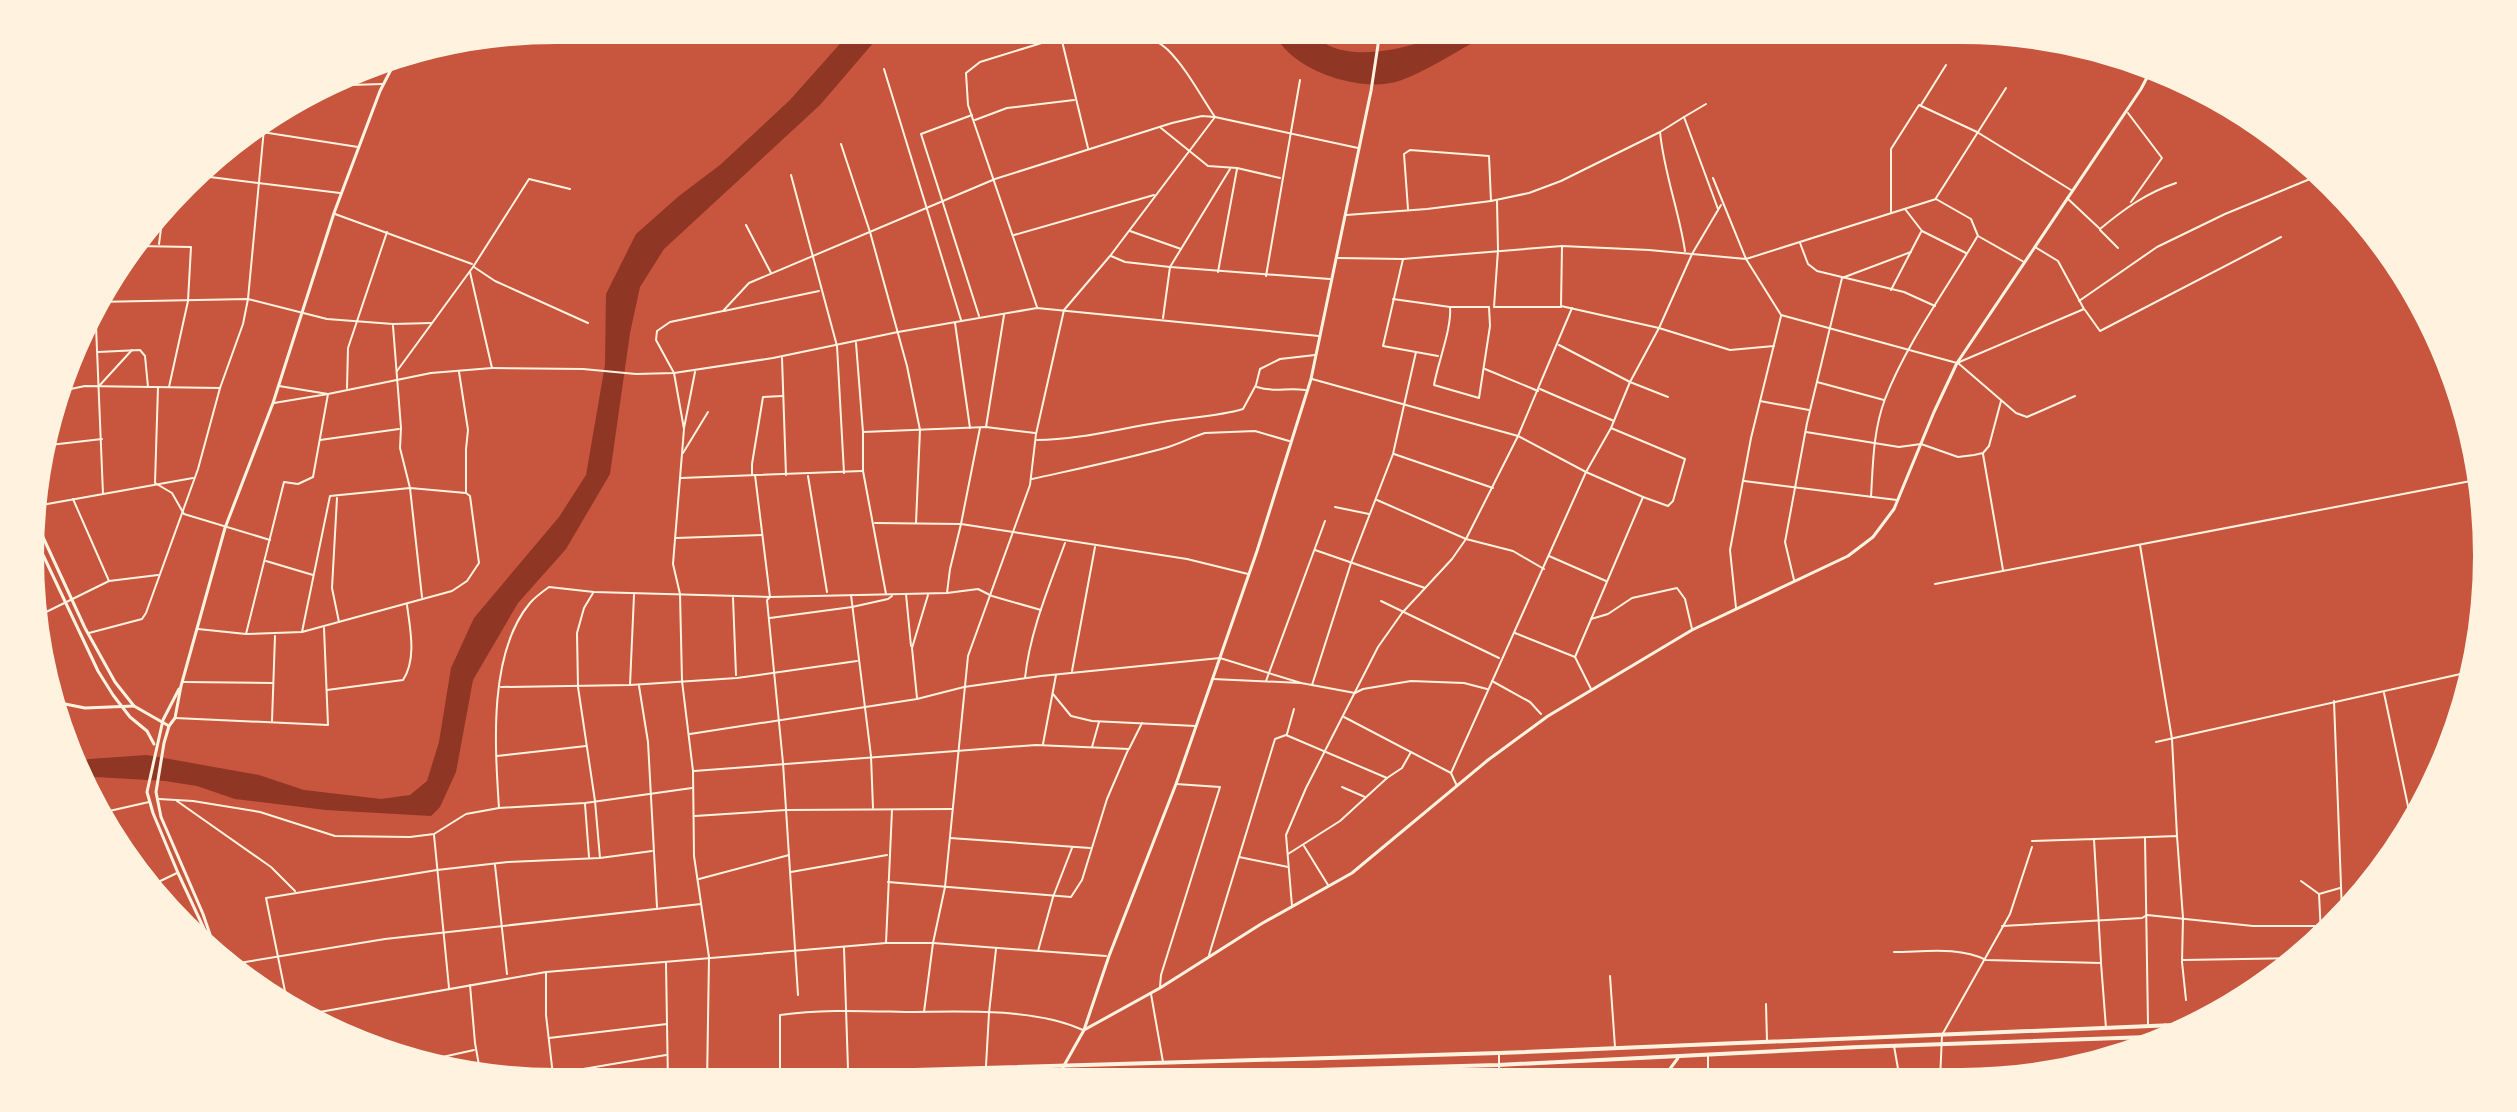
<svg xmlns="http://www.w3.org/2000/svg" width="2517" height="1112" font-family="Lato,sans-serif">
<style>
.water{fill:#8f3625}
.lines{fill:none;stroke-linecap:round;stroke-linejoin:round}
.river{stroke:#8f3625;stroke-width:10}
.minor{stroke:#fff3e0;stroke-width:2}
.tertiary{stroke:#fff3e0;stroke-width:3}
.secondary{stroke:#fff3e0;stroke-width:3}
.primary{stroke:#fff3e0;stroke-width:4}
.rim{fill:none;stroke:#fff3e0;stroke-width:4}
</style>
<rect width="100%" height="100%" fill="#c8553d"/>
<!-- water -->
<g class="water">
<polygon points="854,28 886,28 820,105 664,249 640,287 630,333 610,474 566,549 518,603 473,680 456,772 440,807 431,816 326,810 235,799 197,786 165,781 79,776 73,764 89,759 147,755 259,775 304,790 381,799 410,795 427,781 439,742 451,668 474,618 559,517 586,475 605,365 606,294 636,234 679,196 720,165 790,100"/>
<path d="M1273,28H1310C1329,62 1384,53 1415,44C1427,40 1438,31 1450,28C1458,26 1468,28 1475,28L1476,41C1452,54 1425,72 1399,81C1361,94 1284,69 1273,28Z"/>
</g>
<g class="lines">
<!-- river -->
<polyline class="river" points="1466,37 1511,28"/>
<!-- minor -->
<g class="minor">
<polyline points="1353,28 1378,33 1395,28"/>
<polyline points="884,69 961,320"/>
<polyline points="319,86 382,84"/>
<polyline points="1706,104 1684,117 1718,209"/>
<polyline points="1921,105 1946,65"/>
<polyline points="2128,113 2162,158 2131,202"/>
<polyline points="972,115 921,134 979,316"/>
<path d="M1684,117L1660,132C1664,173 1679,211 1685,251"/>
<polyline points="975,120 1007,108 1074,100"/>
<polyline points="1161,128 1208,166 1237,168 1280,178"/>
<polyline points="249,130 358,147"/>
<polyline points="841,144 870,232 907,366 920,430 916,523"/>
<polyline points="201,174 204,164"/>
<polyline points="194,175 340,193"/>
<polyline points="791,175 837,346 844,473"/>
<polyline points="1713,178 1746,259 1936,199 1971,219 1978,236 2024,262"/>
<polyline points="1936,198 2006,88"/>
<path d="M2067,198L2100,229C2124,209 2146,193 2176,183"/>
<polyline points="1497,201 1498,250 1494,307 1561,307"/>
<polyline points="1721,205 1692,254 1659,328 1730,350 1774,346"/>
<polyline points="1408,209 1404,154 1410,150 1489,156 1491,201 1529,193 1561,181 1660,132"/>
<polyline points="1905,209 1922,231 1966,253"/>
<polyline points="1891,212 1891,149 1919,105 1977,132 2071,190"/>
<polyline points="335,214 472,264"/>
<polyline points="1346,215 1427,209 1491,201"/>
<polyline points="746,225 771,273"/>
<polyline points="2100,230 2118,248"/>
<polyline points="1130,231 1181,249"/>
<polyline points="1014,235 1154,195"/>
<polyline points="1800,243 1808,264 1817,271 1904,292 1935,306"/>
<polyline points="159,244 163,213"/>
<polyline points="137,246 191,247 188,301 169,387"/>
<polyline points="1111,256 1125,262 1170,267 1330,279"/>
<polyline points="1338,258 1403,259 1562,246 1649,250 1746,259 1781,315 1957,363 2084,309 2058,261 2035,247"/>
<polyline points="1403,259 1383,346 1438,356"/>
<polyline points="474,267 495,281 588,323"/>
<polyline points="1218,272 1237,169"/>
<polyline points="1266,276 1300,80"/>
<polyline points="1891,290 1921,232"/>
<polyline points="1393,299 1450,307 1489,307"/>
<polyline points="2079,301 2157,247 2225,214 2310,179 2320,170"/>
<polyline points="1037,307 968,105 966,73 980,62 1061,37 1088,148"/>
<path d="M1450,307C1452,328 1438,362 1434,385L1479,398L1490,326L1489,307"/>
<polyline points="2085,310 2100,331 2281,237"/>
<polyline points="724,311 819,291"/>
<polyline points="1163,318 1170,267 1230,169"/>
<polyline points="955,323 970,428"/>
<polyline points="393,326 401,428 400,448 410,488 422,597"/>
<polyline points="856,343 863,432 863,471 886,594"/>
<polyline points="1559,345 1630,382 1668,397"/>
<polyline points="98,352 140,350 145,356 148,387"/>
<polyline points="782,358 786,475"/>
<polyline points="1958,363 2016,413 2027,417 2075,396"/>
<polyline points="492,368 583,369 636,374 674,373 773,358 898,332 1037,308 1319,336"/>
<polyline points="1485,369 1538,391"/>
<polyline points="397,371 473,267 529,179 570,189"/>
<polyline points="459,372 468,430 466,449 466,493"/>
<polyline points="1312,379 1518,436 1586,472 1643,497 1668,506 1673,501 1685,459 1611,428"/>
<polyline points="1817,382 1884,400"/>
<polyline points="99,386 132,350"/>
<polyline points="158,387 155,483 172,493 184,514 270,540"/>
<path d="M1257,387C1275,393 1287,387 1305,390"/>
<polyline points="347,388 348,348 387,232"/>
<polyline points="1540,389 1614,421"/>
<polyline points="61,391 85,386 220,388"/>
<polyline points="1760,401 1809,410"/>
<polyline points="274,403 328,394 279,386"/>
<polyline points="986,427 1004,315"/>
<polyline points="684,428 695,372"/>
<polyline points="980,428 961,524 1187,559 1248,574"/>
<polyline points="863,432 986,427 1035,433"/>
<polyline points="1806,432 1899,447 1921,444 1958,457 1974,455 1983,453 1989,446 2001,401"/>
<polyline points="320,440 399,429"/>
<path d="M1037,440C1079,440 1121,428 1162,422C1189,417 1216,417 1243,409L1256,385L1260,369L1280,359L1315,355"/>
<polyline points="41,446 102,439"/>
<polyline points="683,453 708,412"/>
<polyline points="1394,454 1493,488"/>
<polyline points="1983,454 2003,570"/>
<polyline points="752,475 752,464 763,397 782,396"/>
<polyline points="755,475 770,597 767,600 783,763 798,995"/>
<polyline points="808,476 827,592"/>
<polyline points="681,478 862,471"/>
<path d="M1032,479C1077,469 1121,460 1165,448C1179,444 1194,436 1205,433L1255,431L1289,441"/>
<polyline points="1744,481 1897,500"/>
<polyline points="103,494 95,302 248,299 327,319 393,324 432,323"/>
<path d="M1871,497C1873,464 1873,431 1885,399C1906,344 1947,288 1977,237"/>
<polyline points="337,498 332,588 339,622"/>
<polyline points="73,499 109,581"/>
<polyline points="1377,500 1466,539 1513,551 1544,569"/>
<polyline points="36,506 193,478"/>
<polyline points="1335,507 1369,514"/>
<polyline points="875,523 961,524 950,569 947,593"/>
<polyline points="676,538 762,535"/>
<polyline points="2140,545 2172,739 2177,836"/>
<polyline points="1315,550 1425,588"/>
<polyline points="35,555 43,555"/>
<polyline points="1549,556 1606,581"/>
<polyline points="266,561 313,575"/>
<polyline points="1794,580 1785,542 1807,423 1842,278 1911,252"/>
<polyline points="1935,584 2481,479"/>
<polyline points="593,593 584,608 577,633 578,687 595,801 600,858"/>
<polyline points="906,594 911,646"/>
<polyline points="851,595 871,756 873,808"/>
<polyline points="733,598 736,675"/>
<polyline points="1381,601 1499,658"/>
<polyline points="1736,608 1730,550 1751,438 1781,316"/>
<polyline points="33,616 36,617 109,581 158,575"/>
<polyline points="770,618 852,607 888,599 892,596"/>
<polyline points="1591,619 1608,614 1632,598 1677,588 1685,599 1692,629"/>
<polyline points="198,629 246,634 302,632 452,591 467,581 479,563 470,496 466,493 410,488 330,496 302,632"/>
<polyline points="89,633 142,619 146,613 198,469 220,388 243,324 248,299 265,118"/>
<polyline points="1515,633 1575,657 1591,689"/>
<polyline points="246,634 284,482 298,484 313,477 328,394 431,373 492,368 470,272"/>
<polyline points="1575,657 1643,497"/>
<polyline points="1072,671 1095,547"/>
<path d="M1025,678C1030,631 1049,587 1065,543"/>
<polyline points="1213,679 1301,683 1355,693 1363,689 1411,681 1464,683 1487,689"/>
<polyline points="1266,681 1325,521"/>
<polyline points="1492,681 1530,702 1541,714"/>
<polyline points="183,682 273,683"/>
<polyline points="630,685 634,595"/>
<polyline points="1312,685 1351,563 1393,454 1416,352"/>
<polyline points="639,686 648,742 657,907"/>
<polyline points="501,687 630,685 737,678 857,661"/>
<path d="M327,690L403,680C417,659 410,628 407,605"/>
<polyline points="2384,693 2412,825"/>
<polyline points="1053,694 1071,716 1092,721 1196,726"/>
<polyline points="917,698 912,648 928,595"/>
<polyline points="2334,701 2342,912"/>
<polyline points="1344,717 1451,773"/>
<polyline points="175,718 328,725 324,628"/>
<polyline points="272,721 275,636"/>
<polyline points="690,734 917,699 964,687 1041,676 1220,658 1301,683"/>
<polyline points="1287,734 1294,709"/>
<polyline points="2156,742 2474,671"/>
<polyline points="1043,744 1056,675"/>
<polyline points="1092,747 1099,722"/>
<polyline points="497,756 586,746"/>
<polyline points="694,771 1036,745 1129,749 1142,723"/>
<polyline points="1457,786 1451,773 1586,472 1611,428 1630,382 1659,328 1561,306 1562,247"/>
<polyline points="1342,787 1365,797"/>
<polyline points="159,799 193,801 260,812 335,836 410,837 434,834 466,814 499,808 585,803 692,788"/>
<polyline points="177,801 271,867 295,891"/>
<polyline points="585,804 589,857"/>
<path d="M499,808C495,747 488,653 530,603C535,597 542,592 549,587L594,592L770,597L947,593L978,589L992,596L1041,610"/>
<polyline points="103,813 107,830"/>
<polyline points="96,814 149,802"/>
<polyline points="695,816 786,810 952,809"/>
<polyline points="434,835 449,988"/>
<polyline points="950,838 1090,848"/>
<polyline points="2145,838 2148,1024"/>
<polyline points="2094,839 2177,836 2183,918 2182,962 2186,1000"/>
<polyline points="2032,841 2094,839 2101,962"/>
<polyline points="1304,846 1328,885"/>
<polyline points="1288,854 1340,821 1387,778 1402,768 1411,752"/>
<polyline points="1239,857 1288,867"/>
<polyline points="495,865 507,974"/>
<polyline points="791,872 887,855"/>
<polyline points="699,879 789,855"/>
<polyline points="2301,881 2319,894 2321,934"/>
<polyline points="888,882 1071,897 1082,880 1107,799 1128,750"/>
<polyline points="152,885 177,873"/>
<polyline points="2319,894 2340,888"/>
<polyline points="1292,906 1286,835 1306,788 1378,647 1402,613 1452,559 1466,539 1518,436 1572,308"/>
<polyline points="2002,926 2142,918 2147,915 2253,926 2321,926"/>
<polyline points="189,930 202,925"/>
<polyline points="886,943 892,810"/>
<polyline points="844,948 848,1069"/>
<polyline points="1038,951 1053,897 1072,848"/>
<path d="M1894,952C1923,952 1959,946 1986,960L2101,963L2106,1028"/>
<polyline points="1209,955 1275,739 1286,735 1387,778"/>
<polyline points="2183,960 2298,958"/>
<polyline points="220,961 233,964 385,939 701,904"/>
<polyline points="666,963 668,1084"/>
<polyline points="546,973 546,1015 554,1084"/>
<polyline points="1610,976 1615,1047"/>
<polyline points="470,985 475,1043 480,1071"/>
<polyline points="1160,987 1161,975 1220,787 1176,784"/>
<polyline points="1151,994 1163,1062"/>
<polyline points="1766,1004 1767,1041"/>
<polyline points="289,1011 266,898 437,870 508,862 600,858 652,851"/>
<path d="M924,1012L933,943L945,887L968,656L1030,485L1036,434L1064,310L1110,256L1215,117C1200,95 1187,69 1168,50C1158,40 1147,38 1138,28"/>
<polyline points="297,1016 546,972 886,943 933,943 1106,956"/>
<polyline points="549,1038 667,1024"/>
<polyline points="1894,1046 1900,1080"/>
<polyline points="1708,1055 1708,1080"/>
<polyline points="420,1062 474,1050"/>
<polyline points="986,1066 989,1013 996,949"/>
<polyline points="1448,1066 1448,1081"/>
<path d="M780,1075V1015C822,1009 862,1011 905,1012C960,1012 1032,1007 1083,1030"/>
<polyline points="524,1079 666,1055"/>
<polyline points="1940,1080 1942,1035 2010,914 2032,847"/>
<polyline points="1499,1081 1499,1055"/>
<polyline points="1343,1082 1343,1071"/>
<polyline points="707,1084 709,957 694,856 693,771 682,681 680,594 673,564 684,429 674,373 656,340 657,331 670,322 723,311 749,283 995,179 1172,123 1202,116 1215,117 1358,148"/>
</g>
<!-- tertiary -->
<g class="tertiary">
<polyline points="36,522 85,628 115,682 134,706 169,726"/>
<polyline points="35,538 98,671 113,695 130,717 147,731 154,744"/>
<polyline points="179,689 163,720 147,792 153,813 178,873 212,946"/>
<polyline points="50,701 85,708 134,706"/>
<polyline points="219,961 203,914 161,817 156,792 164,743 169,726 175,718 181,686 225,528 273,403 334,213 380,91 399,54"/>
<polyline points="2165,1025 2171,1039"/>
<polyline points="1084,1030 1160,988 1261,924 1352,873 1488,760 1548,716 1692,630 1848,556 1873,537 1894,509 1934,412 1957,363 2141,89 2153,66"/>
<polyline points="2144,1049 2190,1028"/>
<polyline points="1661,1081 1678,1058"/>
</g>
<!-- secondary -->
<polyline class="secondary" points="1057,1078 1084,1030 1109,956 1176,784 1257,551 1311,379 1371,91 1378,45 1378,28"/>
<!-- primary -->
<g class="primary">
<polyline points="729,1083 811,1073 1499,1053 2198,1024"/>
<polyline points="837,1083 1498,1065 1859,1047 2177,1036"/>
</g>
</g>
<!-- crop -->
<path d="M0 0H2517V1112H0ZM556 42H1961A514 514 0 0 1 2475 556V556A514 514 0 0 1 1961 1070H556A514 514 0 0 1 42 556V556A514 514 0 0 1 556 42Z" fill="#fff3e0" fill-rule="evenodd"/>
<path class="rim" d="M556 42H1961A514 514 0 0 1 2475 556V556A514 514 0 0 1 1961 1070H556A514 514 0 0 1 42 556V556A514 514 0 0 1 556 42Z"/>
</svg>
